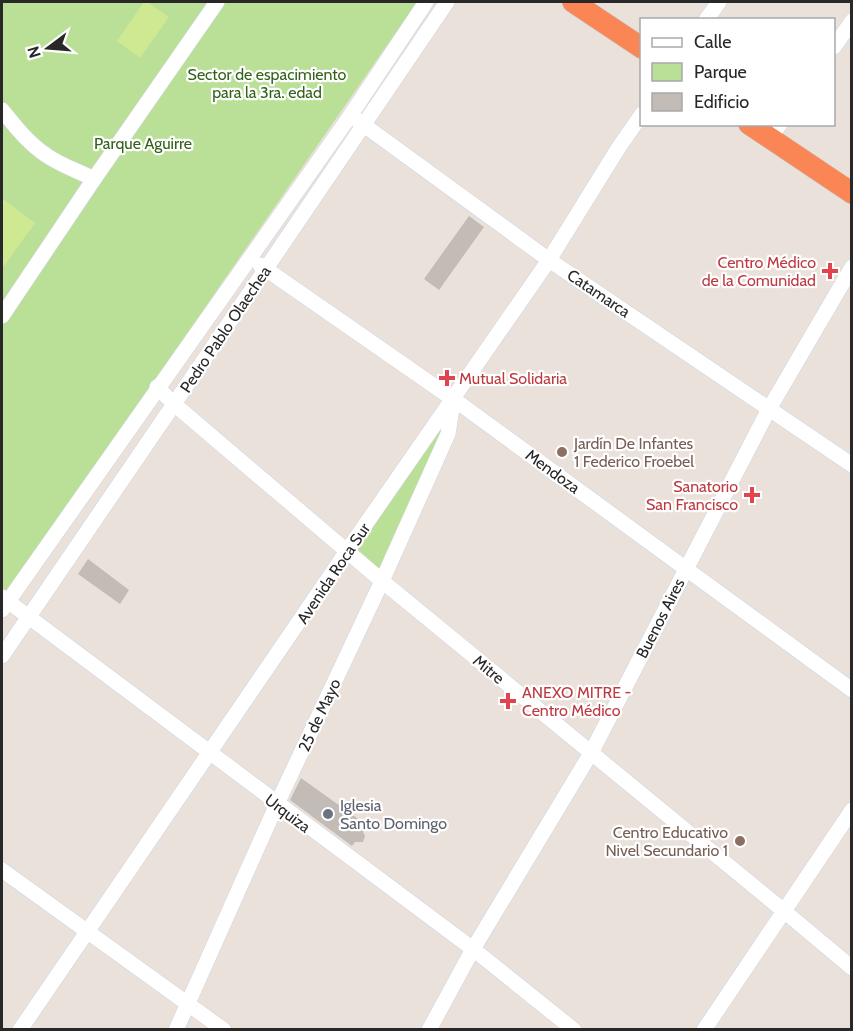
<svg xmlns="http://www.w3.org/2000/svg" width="853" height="1031" font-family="Cabin,sans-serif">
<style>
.green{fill:#bae097}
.pitch{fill:#cfe892}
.building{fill:#c2bbb6}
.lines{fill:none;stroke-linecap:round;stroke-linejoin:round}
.minor-casing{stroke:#cfd5e1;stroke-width:16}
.highway-casing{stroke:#c3c3c3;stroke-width:22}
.minor{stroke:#fff;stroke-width:15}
.highway{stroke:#fa8655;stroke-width:21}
.health-dot{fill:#e0444e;stroke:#fff;stroke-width:2}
.education-dot{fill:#8d6e63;stroke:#fff;stroke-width:2}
.worship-dot{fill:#6b7280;stroke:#fff;stroke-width:2}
.labels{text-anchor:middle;stroke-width:4.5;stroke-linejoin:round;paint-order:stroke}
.park-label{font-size:16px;fill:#33621b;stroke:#fff}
.health-label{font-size:16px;fill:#be3a42;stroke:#fff;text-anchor:end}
.street-label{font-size:16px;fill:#282828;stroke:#fff}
.education-label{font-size:16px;fill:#785e54;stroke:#fff;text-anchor:start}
.worship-label{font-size:16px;fill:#5b616d;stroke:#fff;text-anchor:start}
</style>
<rect width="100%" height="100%" fill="#eae1da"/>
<!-- green -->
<g class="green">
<polygon points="2,2 417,2 6,594 2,592"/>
<polygon points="445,420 440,442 382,571 357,549"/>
</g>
<!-- pitch -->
<g class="pitch">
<polygon points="144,2 147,2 169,17 140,58 117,41"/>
<polygon points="2,198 35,223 2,269"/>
</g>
<!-- building -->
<g class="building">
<polygon points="469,216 484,227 439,290 424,279"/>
<polygon points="88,559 129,590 120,604 78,574"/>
<polygon points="301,778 368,826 363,832 365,836 363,842 355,842 352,846 290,800"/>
</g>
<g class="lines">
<defs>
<g id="minor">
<polyline points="706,20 719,2"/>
<polyline points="834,47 852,21"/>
<path d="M2,110C15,126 28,143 46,155C60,165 78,171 94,179"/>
<polyline points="357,120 549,260 852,465"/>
<polyline points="769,139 780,124"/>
<polyline points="260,265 463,406 852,690"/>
<polyline points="2,316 94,179 217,2"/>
<polyline points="157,387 174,404 382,581 784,911 852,968"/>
<polyline points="2,597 473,949 574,1030"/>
<polyline points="2,610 350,116 426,2"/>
<polyline points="2,656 174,404 447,2"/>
<polyline points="2,870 224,1030"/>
<polyline points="20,1030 347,551 549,260 619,147 642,114"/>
<polyline points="176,1030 277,804 382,581 448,434 453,402"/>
<polyline points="429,1030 473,949 591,753 769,409 852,267"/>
<polyline points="704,1030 852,810"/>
</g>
<g id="highway">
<polyline points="573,2 642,48"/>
<polyline points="749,124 852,193"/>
</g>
</defs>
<!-- minor casing -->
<use href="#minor" class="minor-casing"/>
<!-- highway casing -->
<use href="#highway" class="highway-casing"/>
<!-- minor -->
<use href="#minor" class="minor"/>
<!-- highway -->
<use href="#highway" class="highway"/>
</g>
<!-- markers -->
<g class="health-dot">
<path d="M827 262h6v6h6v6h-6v6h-6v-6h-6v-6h6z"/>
<path d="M444 369h6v6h6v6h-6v6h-6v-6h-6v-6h6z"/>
<path d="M749 486h6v6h6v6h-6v6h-6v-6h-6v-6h6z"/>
<path d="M505 692h6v6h6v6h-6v6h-6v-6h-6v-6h6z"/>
</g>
<g class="education-dot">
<circle cx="562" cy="452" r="6"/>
<circle cx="740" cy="841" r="6"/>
</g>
<circle class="worship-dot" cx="328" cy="814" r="6"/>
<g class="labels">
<!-- park labels -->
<g class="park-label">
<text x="267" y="80">Sector de espacimiento<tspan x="267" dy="18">para la 3ra. edad</tspan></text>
<text x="143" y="149">Parque Aguirre</text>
</g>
<!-- health labels -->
<g class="health-label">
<text x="816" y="268">Centro Médico<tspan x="816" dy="18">de la Comunidad</tspan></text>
<text x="459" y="384" text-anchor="start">Mutual Solidaria</text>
<text x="738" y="492">Sanatorio<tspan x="738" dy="18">San Francisco</tspan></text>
<text x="522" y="698" text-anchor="start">ANEXO MITRE -<tspan x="522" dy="18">Centro Médico</tspan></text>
</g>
<!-- street labels -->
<g class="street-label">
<text transform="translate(599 293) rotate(34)" y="6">Catamarca</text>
<text transform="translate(225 329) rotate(-56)" y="6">Pedro Pablo Olaechea</text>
<text transform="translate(553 471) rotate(36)" y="6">Mendoza</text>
<text transform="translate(333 573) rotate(-56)" y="6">Avenida Roca Sur</text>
<text transform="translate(660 618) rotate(-63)" y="6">Buenos Aires</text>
<text transform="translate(489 669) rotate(40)" y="6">Mitre</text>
<text transform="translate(319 715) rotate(-65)" y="6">25 de Mayo</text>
<text transform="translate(288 813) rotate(37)" y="6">Urquiza</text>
</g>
<!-- education labels -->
<g class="education-label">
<text x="574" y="449">Jardín De Infantes<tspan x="574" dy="18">1 Federico Froebel</tspan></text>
<text x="728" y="838" text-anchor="end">Centro Educativo<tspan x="728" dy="18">Nivel Secundario 1</tspan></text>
</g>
<!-- worship labels -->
<g class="worship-label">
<text x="340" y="811">Iglesia<tspan x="340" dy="18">Santo Domingo</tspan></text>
</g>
</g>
<!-- border -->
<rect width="853" height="1031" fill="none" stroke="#282828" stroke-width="6"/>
<!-- legend -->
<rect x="640" y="18" width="195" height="108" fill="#ffffff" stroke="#a9a9a9" stroke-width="1.5"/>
<rect x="652" y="38" width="30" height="9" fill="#ffffff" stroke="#a9a9a9" stroke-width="1.5"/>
<text x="694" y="48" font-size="18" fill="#282828">Calle</text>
<rect x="652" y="63" width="30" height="18" fill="#bae097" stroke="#a9a9a9" stroke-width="1.5"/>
<text x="694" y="78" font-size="18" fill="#282828">Parque</text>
<rect x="652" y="93" width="30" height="18" fill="#c2bbb6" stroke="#a9a9a9" stroke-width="1.5"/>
<text x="694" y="108" font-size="18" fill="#282828">Edificio</text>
<!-- north arrow -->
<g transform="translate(48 48) rotate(254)" stroke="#ffffff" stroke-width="4.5" paint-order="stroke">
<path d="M0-4.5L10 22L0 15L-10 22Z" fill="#282828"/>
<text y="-9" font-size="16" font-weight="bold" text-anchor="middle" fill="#282828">N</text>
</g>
</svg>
